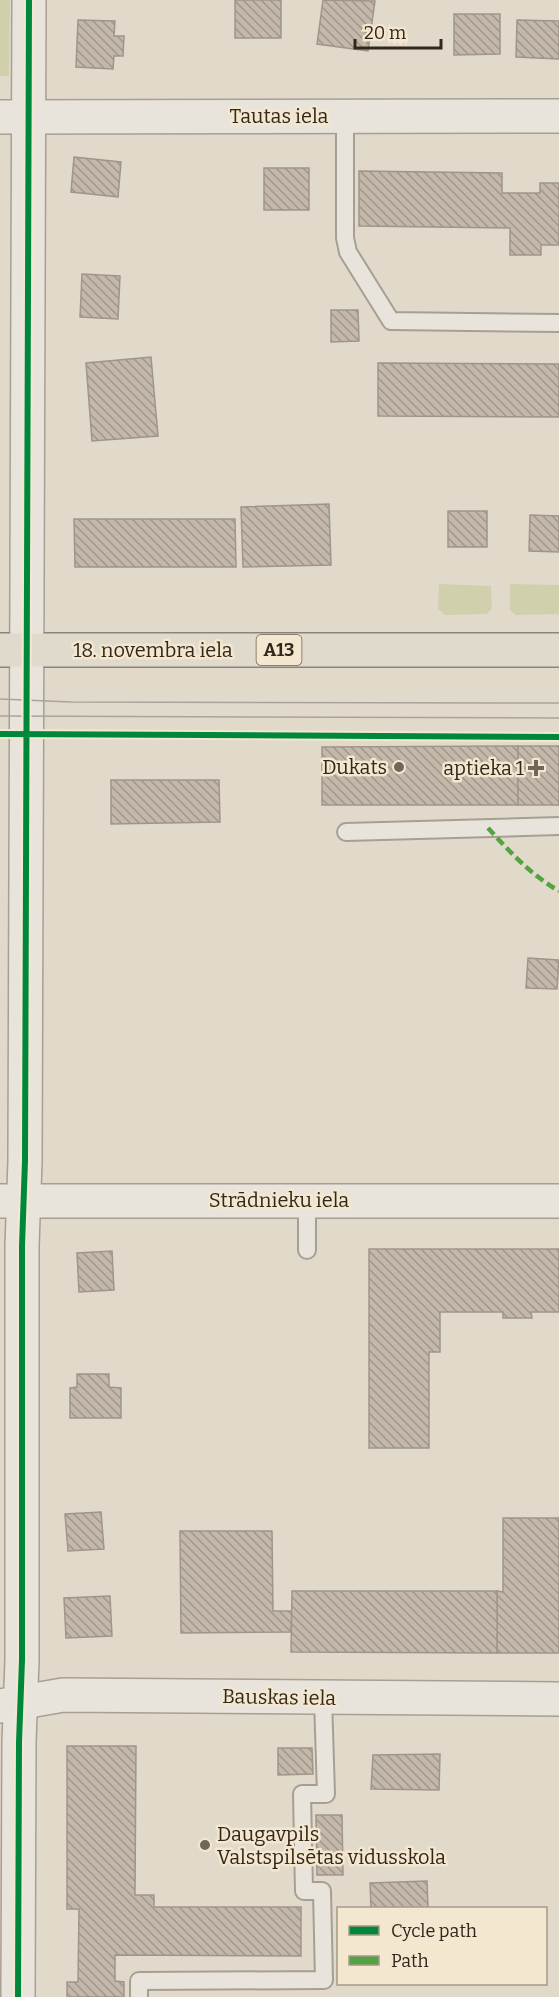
<svg xmlns="http://www.w3.org/2000/svg" width="559" height="1997" font-family="Bitter,serif">
<style>
.grass{fill:#d0d0ad}
.building{fill:url(#building-back-hatch);stroke:#a0958a;stroke-width:1.5}
.lines{fill:none;stroke-linecap:round;stroke-linejoin:round}
.lane-casing{stroke:#a69f94;stroke-width:20}
.street-casing{stroke:#a69f94;stroke-width:36}
.primary-casing{stroke:#8b847a;stroke-width:36}
.lane{stroke:#e9e4db;stroke-width:16}
.street{stroke:#e9e4db;stroke-width:33}
.primary{stroke:#e0dacd;stroke-width:33}
.tram{stroke:#a8a49c;stroke-width:1.5}
.quiet{stroke:#52a341;stroke-width:4.5;stroke-dasharray:9 4.5;stroke-linecap:butt}
.cycleway-casing{stroke:#f3e7cf;stroke-width:10}
.cycleway{stroke:#00873e;stroke-width:6}
.poi-dot{fill:#70665a;stroke:#f3e7cf;stroke-width:2}
.labels{text-anchor:middle;stroke-width:5;stroke-linejoin:round;paint-order:stroke}
.shield{fill:#f3e7cf;stroke:#6d6152;stroke-width:1.5}
.shield-label{font-size:18px;font-weight:bold;fill:#33271d}
.street-label{font-size:20px;fill:#33271d;stroke:#f3e7cf}
.poi-label{font-size:20px;fill:#33271d;stroke:#f3e7cf;text-anchor:end}
</style>
<defs>
<pattern id="building-back-hatch" width="6" height="6" patternUnits="userSpaceOnUse" patternTransform="scale(1.5)"><rect width="6" height="6" fill="#c4b8ab"/><path d="M-1 5l2 2M0 0l6 6M5-1l2 2" fill="none" stroke="#a0968b"/></pattern>
</defs>
<rect width="100%" height="100%" fill="#e1daca"/>
<!-- grass -->
<g class="grass">
<polygon points="0,0 10,0 9,76 0,76"/>
<polygon points="439,584 491,586 492,608 487,614 445,615 438,609"/>
<polygon points="510,584 559,585 559,614 516,615 510,610"/>
</g>
<!-- building -->
<g class="building">
<rect x="235" y="0" width="46" height="38"/>
<polygon points="323,0 375,1 368,51 317,44"/>
<polygon points="454,14 500,14 500,54 454,55"/>
<polygon points="78,20 115,21 114,36 124,36 123,56 114,56 113,69 76,67"/>
<polygon points="517,20 559,21 559,59 516,57"/>
<polygon points="74,157 121,162 118,197 71,192"/>
<rect x="264" y="168" width="45" height="42"/>
<polygon points="359,171 502,173 502,193 540,193 540,183 559,183 559,245 541,245 541,255 510,255 510,228 359,226"/>
<polygon points="82,274 120,276 118,319 80,317"/>
<polygon points="331,310 358,310 359,341 331,342"/>
<polygon points="151,357 158,436 92,441 86,363"/>
<polygon points="378,363 559,364 559,417 378,416"/>
<polygon points="329,504 331,565 243,567 241,507"/>
<rect x="448" y="511" width="39" height="36"/>
<polygon points="530,515 559,516 559,552 529,551"/>
<polygon points="74,519 235,519 236,567 75,567"/>
<polygon points="518,746 518,805 322,805 322,747"/>
<rect x="518" y="746" width="41" height="59"/>
<polygon points="111,780 219,780 220,822 111,824"/>
<polygon points="528,958 559,960 557,989 526,988"/>
<polygon points="369,1249 559,1249 559,1312 531,1312 532,1318 503,1318 503,1312 440,1312 440,1352 429,1352 429,1448 369,1448"/>
<polygon points="112,1251 114,1290 79,1292 77,1253"/>
<polygon points="77,1374 109,1374 109,1387 121,1388 121,1418 70,1418 70,1388 77,1387"/>
<polygon points="101,1512 104,1549 68,1551 65,1514"/>
<polygon points="503,1518 559,1518 559,1653 497,1653 497,1591 503,1592"/>
<polygon points="180,1531 272,1531 273,1611 292,1611 291,1632 181,1633"/>
<polygon points="292,1591 497,1591 497,1653 291,1652"/>
<polygon points="110,1596 112,1636 66,1638 64,1598"/>
<polygon points="67,1746 136,1746 135,1895 154,1895 154,1907 301,1907 301,1956 115,1955 115,1981 124,1982 124,1997 67,1997 67,1982 78,1982 79,1909 67,1909"/>
<polygon points="278,1748 312,1748 313,1774 278,1775"/>
<polygon points="440,1754 439,1790 371,1789 373,1755"/>
<polygon points="316,1815 342,1815 343,1875 317,1875"/>
<polygon points="427,1881 428,1908 371,1908 370,1883"/>
</g>
<g class="lines">
<defs>
<g id="lane">
<polyline points="345,116 345,238 348,252 391,321 559,323"/>
<polyline points="346,832 559,826"/>
<polyline points="307,1200 307,1250"/>
<polyline points="139,1997 139,1981 324,1980 322,1891 304,1891 302,1794 326,1794 323,1698"/>
</g>
<g id="street">
<polyline points="0,117 559,116"/>
<polyline points="0,1201 559,1201"/>
<polyline points="0,1706 63,1695 559,1699"/>
<polyline points="18,1997 19,1742 22,1660 22,1246 25,1161 29,0"/>
</g>
<polyline id="primary" points="0,650 559,650"/>
</defs>
<!-- lane casing -->
<use href="#lane" class="lane-casing"/>
<!-- street casing -->
<use href="#street" class="street-casing"/>
<!-- primary casing -->
<use href="#primary" class="primary-casing"/>
<!-- lane -->
<use href="#lane" class="lane"/>
<!-- street -->
<use href="#street" class="street"/>
<!-- primary -->
<use href="#primary" class="primary"/>
<!-- tram -->
<g class="tram">
<polyline points="0,699 71,702 559,703"/>
<polyline points="0,716 559,718"/>
</g>
<!-- quiet -->
<path class="quiet" d="M488,828C509,851 531,875 559,891"/>
<defs>
<g id="cycleway">
<polyline points="0,734 559,737"/>
<polyline points="18,1997 19,1742 22,1660 22,1246 25,1161 29,0"/>
</g>
</defs>
<!-- cycleway casing -->
<use href="#cycleway" class="cycleway-casing"/>
<!-- cycleway -->
<use href="#cycleway" class="cycleway"/>
</g>
<!-- markers -->
<g class="poi-dot">
<circle cx="399" cy="767" r="6"/>
<path d="M533 759h6v6h6v6h-6v6h-6v-6h-6v-6h6z"/>
<circle cx="205" cy="1845" r="6"/>
</g>
<g class="labels">
<!-- shield labels -->
<rect class="shield" x="256.5" y="635" width="45" height="30" rx="4.5"/>
<g class="shield-label">
<text x="279" y="656">A13</text>
</g>
<!-- street labels -->
<g class="street-label">
<text x="279" y="123">Tautas iela</text>
<text x="153" y="657">18. novembra iela</text>
<text x="279" y="1207">Strādnieku iela</text>
<text transform="translate(279 1697) rotate(1)" y="7">Bauskas iela</text>
</g>
<!-- poi labels -->
<g class="poi-label">
<text x="387" y="774">Dukats</text>
<text x="524" y="775">aptieka 1</text>
<text x="217" y="1841" text-anchor="start">Daugavpils<tspan x="217" dy="23">Valstspilsētas vidusskola</tspan></text>
</g>
</g>
<!-- legend -->
<rect x="337" y="1907" width="210" height="78" fill="#f3e7cf" stroke="#a69a88" stroke-width="1.5"/>
<rect x="349" y="1926" width="30" height="9" fill="#00873e" stroke="#a69a88" stroke-width="1.5"/>
<text x="391" y="1937" font-size="18" fill="#33271d">Cycle path</text>
<rect x="349" y="1956" width="30" height="9" fill="#52a341" stroke="#a69a88" stroke-width="1.5"/>
<text x="391" y="1967" font-size="18" fill="#33271d">Path</text>
<!-- scale -->
<path d="M355 39v9h86v-9" fill="none" stroke="#33271d" stroke-width="3"/>
<text x="364" y="39" font-size="18" fill="#33271d" stroke="#f3e7cf" stroke-width="4.5" paint-order="stroke">20 m</text>
</svg>
